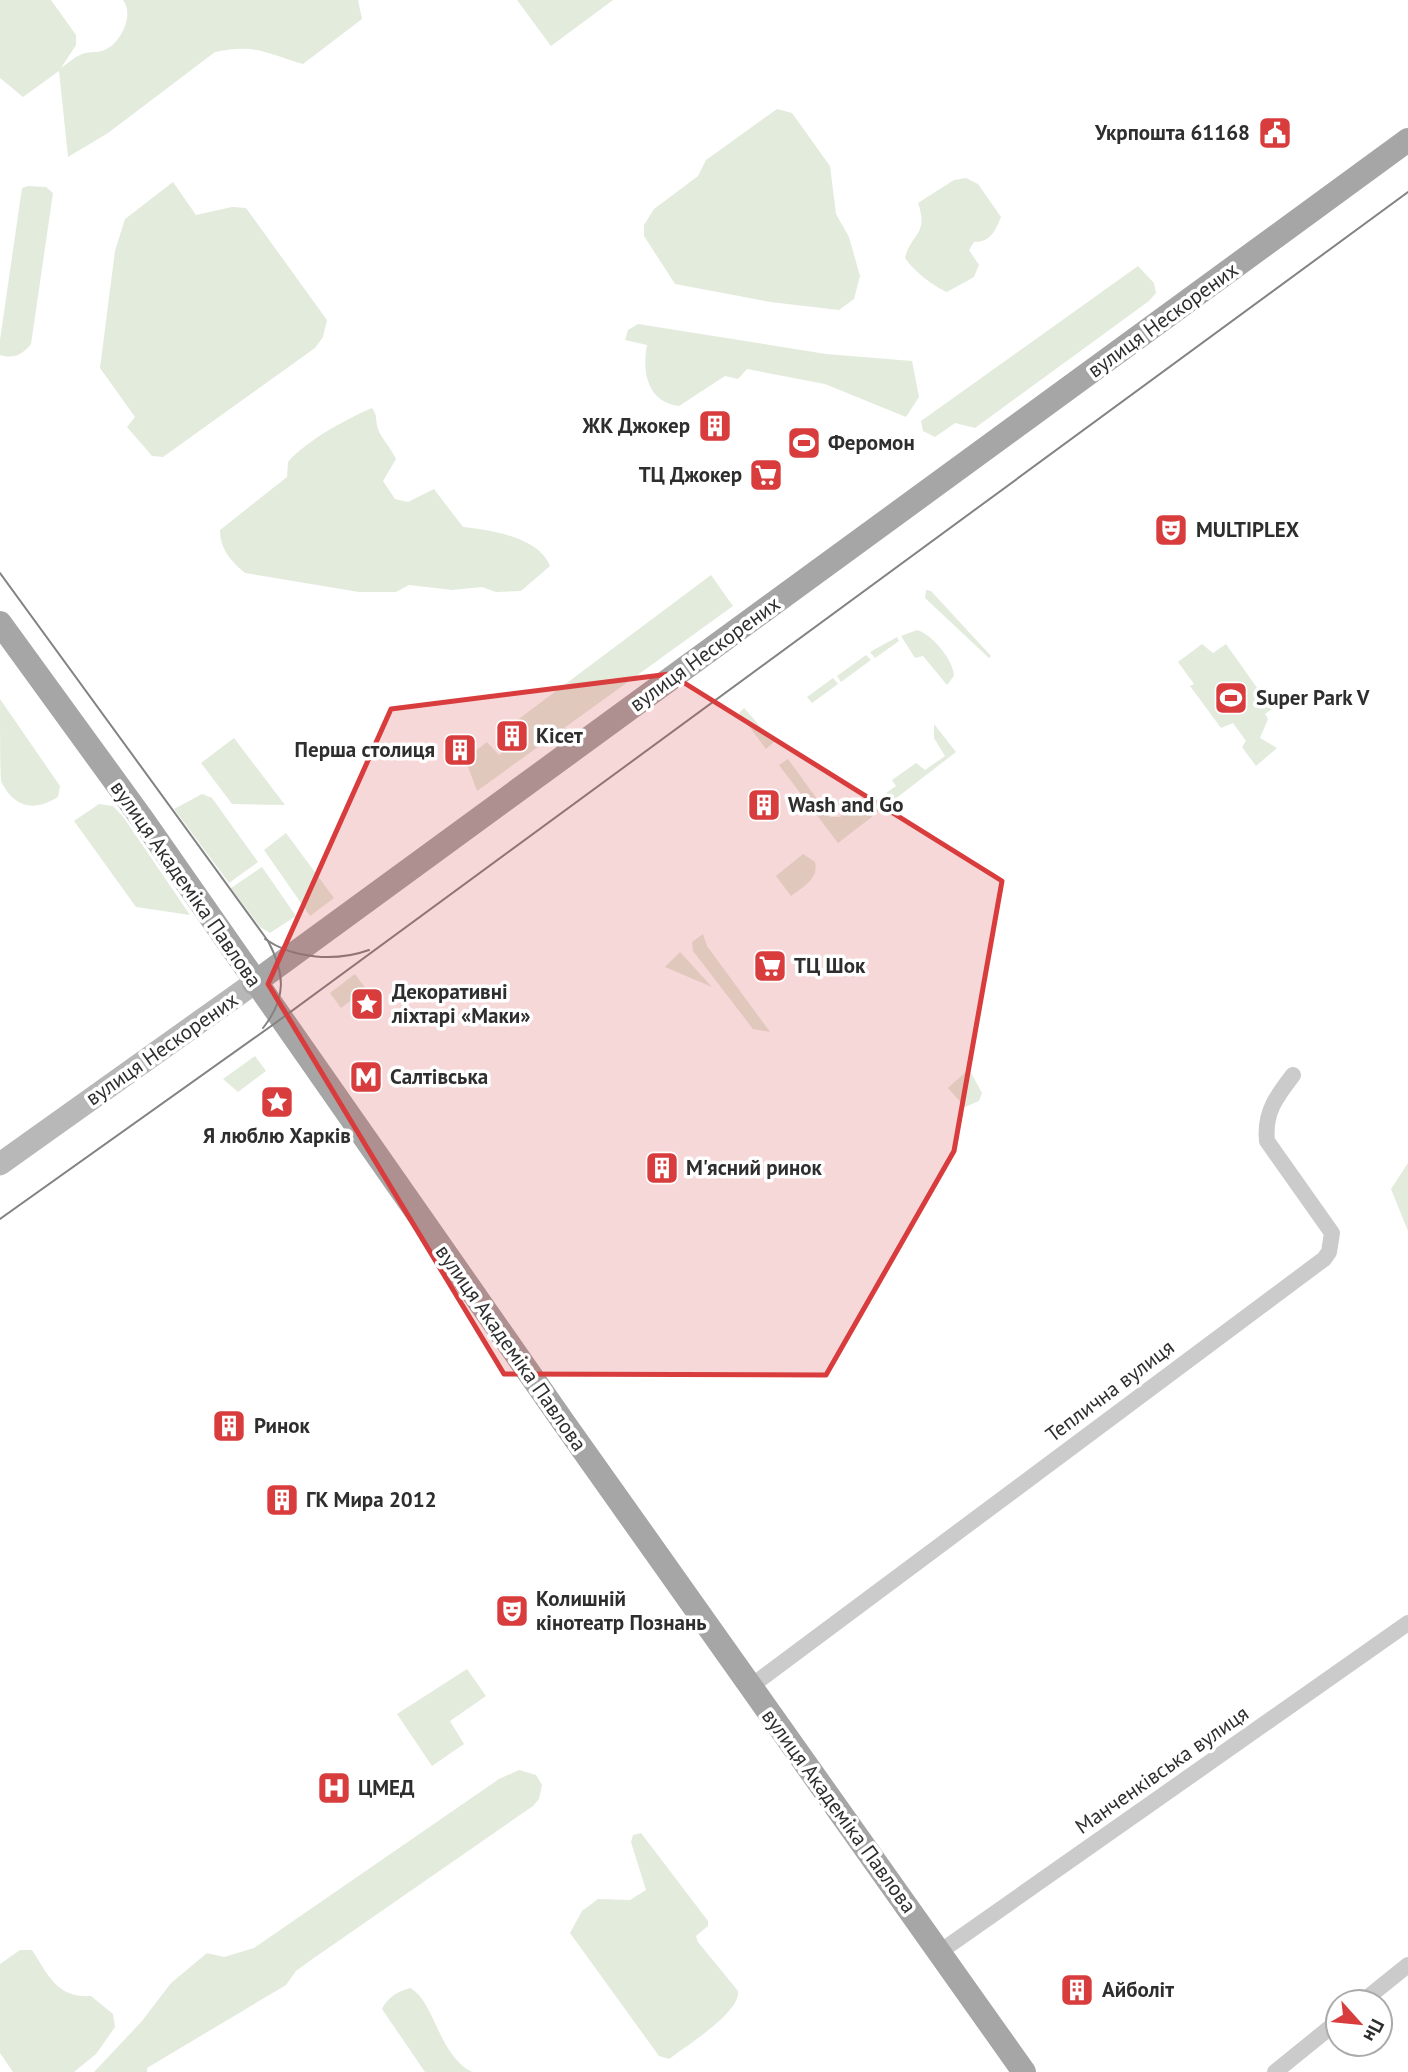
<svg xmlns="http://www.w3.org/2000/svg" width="1408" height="2072" font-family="'PT Sans',sans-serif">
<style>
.green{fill:#e3ebdd}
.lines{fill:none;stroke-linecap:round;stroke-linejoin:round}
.minor{stroke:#cbcbcb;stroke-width:16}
.secondary{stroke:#b8b8b8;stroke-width:23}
.primary{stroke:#a6a6a6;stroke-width:24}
.tram{stroke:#838383;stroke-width:2}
.marked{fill:#d93c3d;fill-opacity:0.2;stroke:#d93c3d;stroke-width:5;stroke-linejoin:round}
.labels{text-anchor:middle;stroke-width:7;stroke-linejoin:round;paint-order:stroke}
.poi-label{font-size:21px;font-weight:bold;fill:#2e2e2e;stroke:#fff;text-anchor:start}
.street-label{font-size:21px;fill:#2e2e2e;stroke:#fff}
</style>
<rect width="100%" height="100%" fill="#fff"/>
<!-- green -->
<g class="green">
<path d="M0,0H51L76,35V45L61,68C67,64 73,58 80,55C87,51 95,53 102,51C120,46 135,15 123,0H358L362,19L303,64C266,54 256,43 215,52L108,133L68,157L59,71L23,97L0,78Z"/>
<polygon points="517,0 613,0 551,46"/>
<polygon points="777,109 792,113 830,166 836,214 849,237 860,276 854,299 839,310 770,302 675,284 644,236 644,225 654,209 698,176 706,160"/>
<path d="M966,178L978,184L1001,217C995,231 991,242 974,242L969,250L979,265L974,277L947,292C934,287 913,270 905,258C911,233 929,235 918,203L954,180Z"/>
<polygon points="173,182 196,215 232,207 246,208 327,320 323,337 315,348 163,457 152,456 127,427 135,417 100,368 115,251 125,219"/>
<path d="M28,186L46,187L53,193L31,344C22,355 14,359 0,355V340L22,188Z"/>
<polygon points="1138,266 1154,283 1156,293 1149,301 975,428 955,423 935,437 923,431 921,421"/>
<path d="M638,324L826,354L912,361L919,397L906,417L825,384L747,369L738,379L725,376L679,406C647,402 642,372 647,345L625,340L628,330Z"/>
<path d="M372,408C378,416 375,420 378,429C381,438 391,448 396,459L383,481L395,499L408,502L434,489L463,527C490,530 539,537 550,566L521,591L496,592L482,587L452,590L409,585L396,592H359L245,573C231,561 220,549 220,530L287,477L288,462C306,441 346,419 372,408Z"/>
<polygon points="711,575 733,606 477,791 465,759 487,742 499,755 524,734 516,721"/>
<polygon points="926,590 931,591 991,656 989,658 925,598"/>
<path d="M917,630C932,634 954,661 954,676L947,685L923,656L915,658L901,636Z"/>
<polygon points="897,637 899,641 875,658 870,652"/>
<polygon points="1202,644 1213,653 1226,644 1272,709 1265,714 1268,719 1260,738 1277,748 1256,766 1242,747 1246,741 1233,723 1221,728 1190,686 1194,684 1178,662"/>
<polygon points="866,655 871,660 841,682 837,676"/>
<polygon points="833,678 838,684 812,703 807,697"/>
<path d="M0,699L60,786L58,797C34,812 14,808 1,781C0,769 0,715 0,699Z"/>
<polygon points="744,708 774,742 766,749 739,713"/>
<polygon points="934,724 956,752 838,843 779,765 788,759 830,817 840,817 859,803 864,809 896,786 892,780 916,763 925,770 945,756 934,738"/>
<polygon points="234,738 285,805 232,804 201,763"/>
<polygon points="202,794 212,798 258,862 229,883 174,809"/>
<polygon points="99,804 113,806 124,818 190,915 136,907 74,821"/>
<polygon points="286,833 334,898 310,916 264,850"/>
<path d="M803,854L815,862C819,879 803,887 791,896L776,876Z"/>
<polygon points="262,867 296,916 270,933 260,927 231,888"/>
<polygon points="703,934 707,946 770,1032 753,1029 693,951 692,942"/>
<polygon points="680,952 712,987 665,967"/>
<polygon points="355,974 366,989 341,1008 330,993"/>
<polygon points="255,1056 266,1071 238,1092 223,1079"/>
<polygon points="969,1069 982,1093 979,1101 965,1107 948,1088"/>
<polygon points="1408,1163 1408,1231 1391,1189"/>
<polygon points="467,1669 486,1696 450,1721 464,1744 432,1766 397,1714"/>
<polygon points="519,1770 536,1775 542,1785 539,1799 533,1806 311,1960 296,1971 286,1985 147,2068 147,2072 94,2072 142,2021 171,1983 207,1953 224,1957 254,1948 499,1779"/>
<path d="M641,1833L708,1921V1926L696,1936L698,1942L738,1991C741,2012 686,2046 669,2059L659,2056L570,1933L582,1911L598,1899L630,1900L646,1890L631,1842L633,1835Z"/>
<path d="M20,1950H32C49,1976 57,1998 91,1996L113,2014L115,2027L96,2054L74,2072H13L0,2053V1964Z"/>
<path d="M410,1988C435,2001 438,2055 472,2072H425L382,2009C388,1997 397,1992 410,1988Z"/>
</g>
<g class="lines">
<!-- minor -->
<g class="minor">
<path d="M750,1687L1324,1259L1329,1252L1332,1233L1267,1141C1264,1113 1276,1097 1293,1075"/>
<polyline points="941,1951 1408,1623"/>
<polyline points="1362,2002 1408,1965"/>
<polyline points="1275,2072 1338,2021"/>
</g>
<!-- secondary -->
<polyline class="secondary" points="0,1164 254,983"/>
<!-- primary -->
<g class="primary">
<polyline points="0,623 143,820 564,1423 1024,2072"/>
<polyline points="254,983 1408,140"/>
</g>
<!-- tram -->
<g class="tram">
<path d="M0,573L268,941C285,973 287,998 263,1028"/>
<path d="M265,939C294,959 336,962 369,950"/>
<polyline points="0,1219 274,1024 1408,192"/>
</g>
</g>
<!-- marked area -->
<path class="marked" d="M670,674L1002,881L954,1151L826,1375L504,1374L268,984L391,709Z"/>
<!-- icons -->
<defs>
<symbol id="civic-square" viewBox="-11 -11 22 22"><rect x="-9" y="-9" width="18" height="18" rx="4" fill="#d93c3d" stroke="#fff"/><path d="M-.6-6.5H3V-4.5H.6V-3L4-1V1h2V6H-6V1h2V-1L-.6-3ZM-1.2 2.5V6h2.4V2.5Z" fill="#fff"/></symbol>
<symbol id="building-square" viewBox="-11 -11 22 22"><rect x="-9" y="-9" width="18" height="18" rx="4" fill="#d93c3d" stroke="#fff"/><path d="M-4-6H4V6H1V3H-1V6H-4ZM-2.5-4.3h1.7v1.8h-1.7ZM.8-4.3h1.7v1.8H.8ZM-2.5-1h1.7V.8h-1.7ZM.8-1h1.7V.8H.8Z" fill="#fff"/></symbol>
<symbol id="stadium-square" viewBox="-11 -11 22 22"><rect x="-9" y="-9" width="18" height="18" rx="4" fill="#d93c3d" stroke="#fff"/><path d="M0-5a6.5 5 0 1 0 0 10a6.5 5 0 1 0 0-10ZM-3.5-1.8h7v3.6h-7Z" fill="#fff"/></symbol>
<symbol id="supermarket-square" viewBox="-11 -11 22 22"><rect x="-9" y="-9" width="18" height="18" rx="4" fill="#d93c3d" stroke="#fff"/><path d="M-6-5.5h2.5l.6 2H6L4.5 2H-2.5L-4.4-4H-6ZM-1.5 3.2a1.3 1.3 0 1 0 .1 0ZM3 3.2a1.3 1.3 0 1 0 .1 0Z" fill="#fff"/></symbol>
<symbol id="theatre-square" viewBox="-11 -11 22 22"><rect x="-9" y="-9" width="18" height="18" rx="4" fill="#d93c3d" stroke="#fff"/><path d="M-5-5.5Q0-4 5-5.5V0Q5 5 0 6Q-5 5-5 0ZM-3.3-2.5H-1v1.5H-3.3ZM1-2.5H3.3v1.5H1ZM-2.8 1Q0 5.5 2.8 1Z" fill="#fff"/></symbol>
<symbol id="sight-square" viewBox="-11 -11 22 22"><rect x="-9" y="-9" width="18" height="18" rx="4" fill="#d93c3d" stroke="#fff"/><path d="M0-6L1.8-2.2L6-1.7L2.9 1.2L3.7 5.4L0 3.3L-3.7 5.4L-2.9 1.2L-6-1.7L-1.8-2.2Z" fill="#fff"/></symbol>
<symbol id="metro-square" viewBox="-11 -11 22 22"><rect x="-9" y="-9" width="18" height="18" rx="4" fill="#d93c3d" stroke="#fff"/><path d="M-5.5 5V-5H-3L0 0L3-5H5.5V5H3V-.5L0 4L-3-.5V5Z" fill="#fff"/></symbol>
<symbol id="hospital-square" viewBox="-11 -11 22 22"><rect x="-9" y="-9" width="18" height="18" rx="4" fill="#d93c3d" stroke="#fff"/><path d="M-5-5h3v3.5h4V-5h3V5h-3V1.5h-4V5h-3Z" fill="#fff"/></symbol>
</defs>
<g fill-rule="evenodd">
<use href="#civic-square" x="1256" y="114" width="38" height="38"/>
<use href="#building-square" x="696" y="407" width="38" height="38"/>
<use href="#stadium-square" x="785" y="424" width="38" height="38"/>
<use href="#supermarket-square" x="747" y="456" width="38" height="38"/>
<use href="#theatre-square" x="1152" y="511" width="38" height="38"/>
<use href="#stadium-square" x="1212" y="679" width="38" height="38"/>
<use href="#building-square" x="493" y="717" width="38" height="38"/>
<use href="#building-square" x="441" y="731" width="38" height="38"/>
<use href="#building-square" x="745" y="786" width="38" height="38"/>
<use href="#supermarket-square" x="751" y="947" width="38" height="38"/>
<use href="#sight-square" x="348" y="985" width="38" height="38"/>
<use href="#metro-square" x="347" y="1058" width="38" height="38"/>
<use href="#sight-square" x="258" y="1083" width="38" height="38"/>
<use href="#building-square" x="643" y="1149" width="38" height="38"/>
<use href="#building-square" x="210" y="1407" width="38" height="38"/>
<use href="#building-square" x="263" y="1481" width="38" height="38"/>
<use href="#theatre-square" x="493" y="1592" width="38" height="38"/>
<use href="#hospital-square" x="315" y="1769" width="38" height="38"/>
<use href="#building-square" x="1058" y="1971" width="38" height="38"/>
</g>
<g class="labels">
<!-- poi labels -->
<g class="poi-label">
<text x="1250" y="140" text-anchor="end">Укрпошта 61168</text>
<text x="690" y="433" text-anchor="end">ЖК Джокер</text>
<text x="828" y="450">Феромон</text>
<text x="742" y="482" text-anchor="end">ТЦ Джокер</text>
<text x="1196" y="537">MULTIPLEX</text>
<text x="1256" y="705">Super Park V</text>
<text x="536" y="743">Кісет</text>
<text x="435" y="757" text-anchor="end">Перша столиця</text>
<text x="788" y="812">Wash and Go</text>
<text x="794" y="973">ТЦ Шок</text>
<text x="392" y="999">Декоративні<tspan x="392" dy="24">ліхтарі «Маки»</tspan></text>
<text x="390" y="1084">Салтівська</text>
<text x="277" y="1143" text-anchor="middle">Я люблю Харків</text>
<text x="686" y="1175">М'ясний ринок</text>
<text x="254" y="1433">Ринок</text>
<text x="306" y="1507">ГК Мира 2012</text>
<text x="536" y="1606">Колишній<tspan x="536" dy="24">кінотеатр Познань</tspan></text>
<text x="358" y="1795">ЦМЕД</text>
<text x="1102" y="1997">Айболіт</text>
</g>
<!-- street labels -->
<g class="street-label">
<text transform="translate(1163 320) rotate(-36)" y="7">вулиця Нескорених</text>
<text transform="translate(705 654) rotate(-36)" y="7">вулиця Нескорених</text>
<text transform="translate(186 884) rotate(55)" y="7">вулиця Академіка Павлова</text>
<text transform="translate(162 1049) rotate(-35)" y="7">вулиця Нескорених</text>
<text transform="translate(511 1348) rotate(55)" y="7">вулиця Академіка Павлова</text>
<text transform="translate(1110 1391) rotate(-37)" y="7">Теплична вулиця</text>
<text transform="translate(1162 1770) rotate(-35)" y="7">Манченківська вулиця</text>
<text transform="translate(839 1811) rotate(54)" y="7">вулиця Академіка Павлова</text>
</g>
</g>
<!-- north arrow -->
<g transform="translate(1359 2023) rotate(117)"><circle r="33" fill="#ffffff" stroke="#ababab" stroke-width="2"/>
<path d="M0-5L12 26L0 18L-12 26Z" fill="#d93c3d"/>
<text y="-10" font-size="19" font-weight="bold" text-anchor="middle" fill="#2e2e2e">Пн</text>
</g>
</svg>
